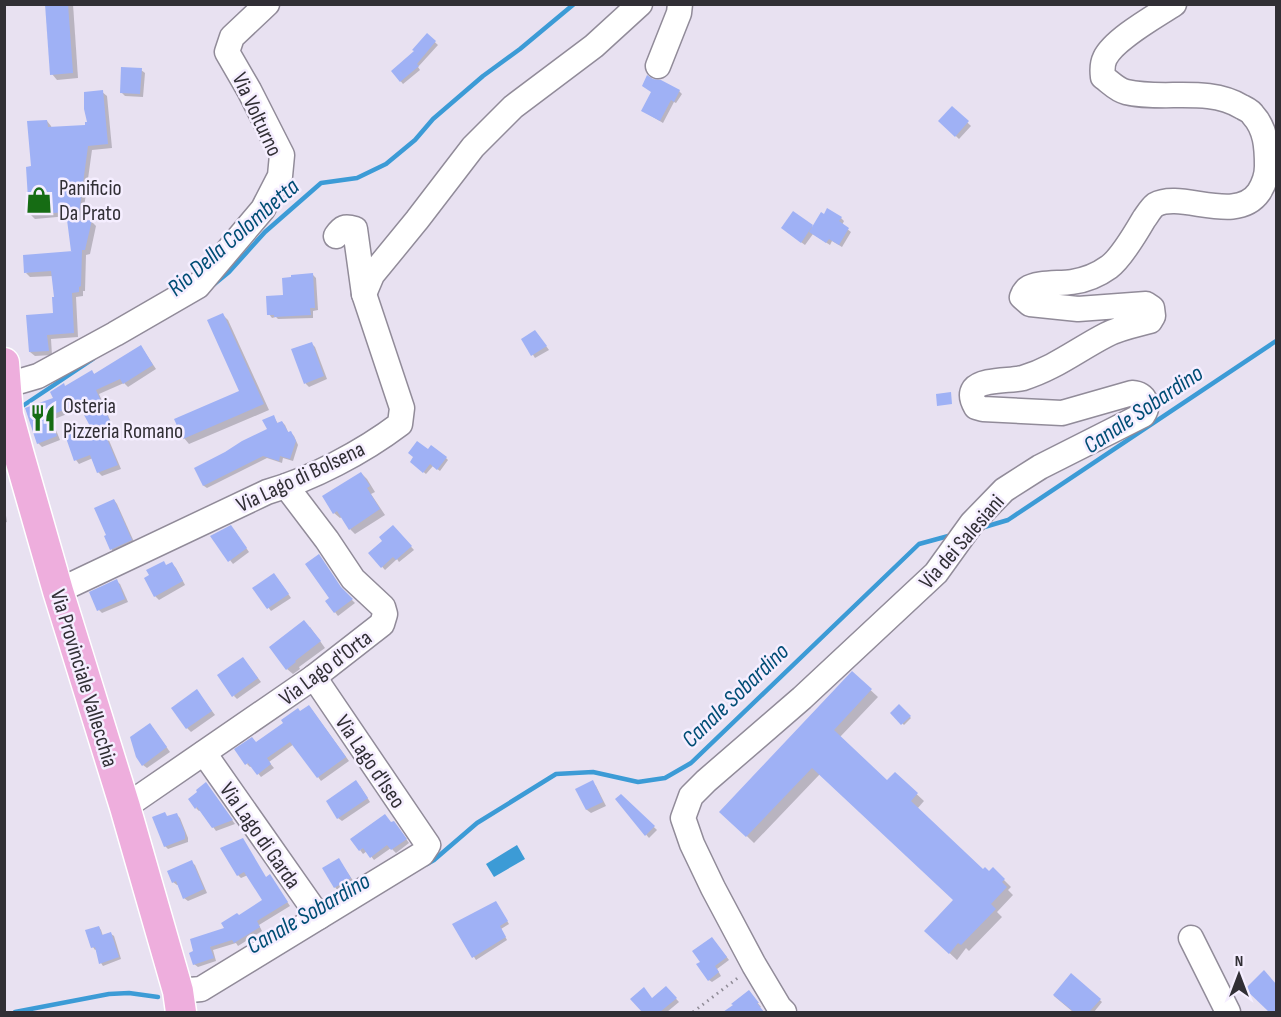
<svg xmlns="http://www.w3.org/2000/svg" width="1281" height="1017" font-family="'Sofia Sans Condensed',sans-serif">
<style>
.water{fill:#3c9bd6}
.shadow{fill:#0003}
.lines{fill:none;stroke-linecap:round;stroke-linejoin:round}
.stream{stroke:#3c9bd6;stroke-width:4.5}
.building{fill:#9fb1f5}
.minor-casing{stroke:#918b99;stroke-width:27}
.major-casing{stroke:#fff;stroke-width:33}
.path{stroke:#908c97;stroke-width:3;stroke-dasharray:1.5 4.5;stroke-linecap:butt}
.minor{stroke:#fff;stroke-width:24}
.major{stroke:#eeaedd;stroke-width:30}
.labels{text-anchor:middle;stroke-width:5;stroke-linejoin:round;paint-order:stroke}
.street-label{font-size:22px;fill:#312f35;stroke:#f5eeff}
.poi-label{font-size:22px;fill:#312f35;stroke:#f5eeff;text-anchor:start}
.water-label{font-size:24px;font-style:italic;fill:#004d75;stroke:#f5eeff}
</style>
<rect width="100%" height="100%" fill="#e8e1f1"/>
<!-- water -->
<polygon class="water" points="517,845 525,859 494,877 486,864"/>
<!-- shadow -->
<g class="shadow">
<polygon points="47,4 73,4 78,78 57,80 52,74"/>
<polygon points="427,35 438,45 418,67 420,70 403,84 393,72 416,52"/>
<polygon points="141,70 145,73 143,97 125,96 121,92"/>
<polygon points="679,91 682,94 676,103 674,102 663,123 643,111"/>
<polygon points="102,92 107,96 112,148 92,150 82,222 92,222 96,226 90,254 86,255 85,291 83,291 83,296 76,297 78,337 51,339 52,355 35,356 30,352 55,314 55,298 53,276 30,277 26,273 74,252 72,251 68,216 35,219 30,214 33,168 47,121 51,126 52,129 86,126"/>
<polygon points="952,108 971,126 959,139 940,121"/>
<polygon points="841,218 844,221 842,225 851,232 842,247 832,241 830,245 813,234 805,245 787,232 812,226 813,227"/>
<polygon points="313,275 316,278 318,310 313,311 313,318 278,319 276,317 272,318 269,314 285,297"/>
<polygon points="223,315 228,320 269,410 189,444 184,438 241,392"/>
<polygon points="538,335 549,350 535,358 523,339"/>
<polygon points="312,344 315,347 327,379 309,387 306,384 293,350"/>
<polygon points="144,351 156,369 128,387 124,383 99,394 116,434 108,438 121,469 102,476 98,472 93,458 79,464 76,460 92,427 82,408 52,420 60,440 42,447 38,443 55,398 66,388 92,372 95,375"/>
<polygon points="274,417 278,424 282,422 285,425 289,434 291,433 294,436 298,445 293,461 283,458 282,463 267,458 207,488 204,486 196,469 269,430"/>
<polygon points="428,451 446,458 448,460 440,471 433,466 426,474 414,464"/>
<polygon points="361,473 367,479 375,492 371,494 385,515 355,534 350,529 342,517 340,518 334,513"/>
<polygon points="114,500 117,504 135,544 115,553 112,550 106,537"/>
<polygon points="4,503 7,522 4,523"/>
<polygon points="393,527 414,550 399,562 397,559 385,570 370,553 385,541"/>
<polygon points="234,530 249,552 233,564 212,537"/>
<polygon points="172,564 176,568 185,585 159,600 155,596 146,578"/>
<polygon points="277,578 291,598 271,611 254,588"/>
<polygon points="116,581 120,584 128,602 102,613 99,610"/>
<polygon points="344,592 355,603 338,616 335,612"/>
<polygon points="310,627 325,648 299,667 300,669 293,674 287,669"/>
<polygon points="246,662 261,682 237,699 234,696"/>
<polygon points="852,673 878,697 840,737 888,782 895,774 924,801 917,809 983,871 989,873 993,869 1011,887 1008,890 1013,895 997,912 1002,917 969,951 966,948 957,960 926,931 955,900 820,774 754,843 722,812"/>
<polygon points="200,695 215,715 191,732 187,728"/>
<polygon points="899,706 911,718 904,725 892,713"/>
<polygon points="312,710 349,761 321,781 294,744 269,762 274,768 261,777 252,766 250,767 247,764 257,744"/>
<polygon points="153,728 170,752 147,768 143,765"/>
<polygon points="592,782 596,786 606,806 591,813 587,810 577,790"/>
<polygon points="360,786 370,802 342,821 338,818"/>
<polygon points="209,788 235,824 216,831 201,810 199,811 196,808"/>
<polygon points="621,796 657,830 649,838 617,800"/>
<polygon points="176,814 180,818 188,838 188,842 168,849 165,846 168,818"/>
<polygon points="391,824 397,826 409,843 396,853 391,848 374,860 367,851 363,854 360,850"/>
<polygon points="223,849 267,878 270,876 290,906 259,925 262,931 238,946 236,943 213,950 216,961 198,967 194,964 239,916 264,901 248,875 241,878 238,875"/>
<polygon points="339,860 354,882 338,891 335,887"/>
<polygon points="191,862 195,865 207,893 188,901 184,898 179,885 177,885 173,882"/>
<polygon points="498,906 509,924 501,929 507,940 476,960 454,925"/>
<polygon points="99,927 101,930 103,936 111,934 114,936 121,959 103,966 101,963 97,949 95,950 93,947"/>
<polygon points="715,942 729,960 717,969 721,976 712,982 709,980 702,962"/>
<polygon points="1072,975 1102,1002 1094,1012 1073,1012 1054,996"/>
<polygon points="666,988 679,1002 667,1012 663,1011 661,1012 644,1012 632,999 653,999"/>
<polygon points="752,996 761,1007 760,1007 762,1012 729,1012 728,1011"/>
</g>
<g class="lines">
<!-- stream -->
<g class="stream">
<polyline points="212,286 229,272 265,232 321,183 357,178 386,164 415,140 433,119 483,76 520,49 574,4"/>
<polyline points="21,407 93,359"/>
<polyline points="981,528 1008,520 1276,341"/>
<polyline points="427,864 434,860 477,823 556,774 593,772 638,782 665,778 691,763 919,544 952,535"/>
<polyline points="15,1012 109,994 129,993 158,997"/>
</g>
</g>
<!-- building -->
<g class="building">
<polygon points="45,4 68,4 73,73 50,75"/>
<polygon points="427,33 436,41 417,64 419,66 400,82 391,71 414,51 412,50"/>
<polygon points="121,67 142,68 140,94 120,93"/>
<polygon points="647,75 653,79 661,80 680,90 674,102 671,100 660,121 641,111 651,92 642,86"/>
<polygon points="103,90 108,144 88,146 78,221 92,220 85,250 82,250 81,286 79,287 79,292 72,293 74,333 47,335 49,351 29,352 26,315 53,313 52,297 54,297 51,271 24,273 23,255 73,251 71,251 66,212 29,215 26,167 31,166 27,121 47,120 48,127 85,125 85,122 87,122 84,109 84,92"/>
<polygon points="952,106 969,121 955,137 938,121"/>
<polygon points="827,208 842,217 839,221 849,228 839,245 829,239 826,243 809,232 821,212 824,214"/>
<polygon points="793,211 813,225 801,243 781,228"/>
<polygon points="313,273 315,308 310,308 311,315 274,317 274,315 267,315 266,296 283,295 282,278 291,277 291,275"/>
<polygon points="223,313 264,404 183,439 174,419 239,391 207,320"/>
<polygon points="535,330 547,346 531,356 521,339"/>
<polygon points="312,342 324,376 304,384 291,349"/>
<polygon points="141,345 153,365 123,384 120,379 96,390 114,430 105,434 118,465 97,473 90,455 74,461 65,435 90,426 78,404 49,416 57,436 37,444 25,408 53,398 50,392 64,383 65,386 92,370 94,374"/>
<polygon points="951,392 952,404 937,406 936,394"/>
<polygon points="274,415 277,423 282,421 288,432 291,431 296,441 290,459 280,456 279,461 263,456 203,486 194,468 225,452 242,441 267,429 262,420"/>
<polygon points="417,441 428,449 431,445 447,457 437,470 430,464 423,473 410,462 413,457 408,453"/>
<polygon points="361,472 370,486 367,488 380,509 349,530 337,511 333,514 322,496"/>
<polygon points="114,499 132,540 110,550 104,536 106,535 94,508"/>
<polygon points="231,525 247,548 228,562 210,536"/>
<polygon points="393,525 412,546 396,560 393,557 381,568 368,553 382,541 379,537"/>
<polygon points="319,554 341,587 353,599 334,613 325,601 329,598 305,564"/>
<polygon points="164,561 166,565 172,562 183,581 154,597 144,578 149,575 146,570"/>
<polygon points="274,573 289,594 267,609 252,588"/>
<polygon points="117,579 125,599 97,611 89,592"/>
<polygon points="304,620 321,641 295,661 296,662 286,670 269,647"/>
<polygon points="243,657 258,678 232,697 217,675"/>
<polygon points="852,671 872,689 834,730 887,780 895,772 918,793 911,801 983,869 985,867 989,871 993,867 1005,879 1002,882 1007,887 991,904 996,909 961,945 958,943 949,954 924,931 953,900 812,768 746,837 719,812"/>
<polygon points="197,689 212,711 186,729 171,708"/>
<polygon points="899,704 911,716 901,725 890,713"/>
<polygon points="309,705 346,757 317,778 290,742 267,758 271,764 257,775 248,763 245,765 234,749 252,737 256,742 283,723 281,720 298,708 300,711"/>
<polygon points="150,723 167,747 142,766 136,757 130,737"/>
<polygon points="356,780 368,798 337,819 326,801"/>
<polygon points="593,780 603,802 586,810 575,789"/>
<polygon points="206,782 233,820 212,828 197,807 195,809 188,799 197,792 196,790"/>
<polygon points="621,794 655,826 645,836 615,799"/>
<polygon points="165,812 167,816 177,813 185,833 185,839 164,847 152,817"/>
<polygon points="385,814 391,822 394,821 407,839 391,850 387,845 370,858 363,848 359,851 350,839"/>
<polygon points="243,838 266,877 270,874 288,902 257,921 260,927 234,943 232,940 210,947 214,958 193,965 189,953 193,951 190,939 224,928 221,923 237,913 239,915 262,900 244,872 237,876 220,848"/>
<polygon points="339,858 351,878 334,888 322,868"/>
<polygon points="192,860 204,889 183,899 176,881 172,883 167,871"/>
<polygon points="496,901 508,921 500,926 506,937 472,958 452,924"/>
<polygon points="99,926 102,935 111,932 119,957 99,964 95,947 91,948 85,930"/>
<polygon points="712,937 727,957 715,966 719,972 708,981 696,964 700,962 692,951"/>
<polygon points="1264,970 1276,984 1276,1012 1269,1012 1245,989"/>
<polygon points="1071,973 1101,999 1089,1012 1074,1012 1053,995"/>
<polygon points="666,986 677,998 660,1012 642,1012 630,999 644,987 652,998"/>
<polygon points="749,990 759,1003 757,1003 764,1012 723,1012 733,1005 731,1004"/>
</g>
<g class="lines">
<defs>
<g id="minor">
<polyline points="658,66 679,13 680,4"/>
<polyline points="364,294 372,275 417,220 473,147 513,107 594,46 640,4"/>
<polyline points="4,383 21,381 38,376 115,334 198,286 263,209 280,176 282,155 249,90 227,52 232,37 267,4"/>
<path d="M58,591L267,492C312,479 363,452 400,424L402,408L364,294L355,229C345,226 342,227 336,236"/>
<polyline points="204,753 319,917"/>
<polyline points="125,807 314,677 382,624 385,614 383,607 353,579 327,540 286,486"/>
<polyline points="1191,938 1228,1012"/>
<polyline points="178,991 201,989 422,854 428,845 314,677"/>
<path d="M784,1012L779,1007L754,965L713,888L692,844L683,818L691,796L706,781L802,698L936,573L972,523L1004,490L1040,467L1143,415C1150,405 1145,394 1132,393L1062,413L983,409L976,407C973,402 970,395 974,389C982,379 1010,381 1023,378C1055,368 1077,350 1106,335C1119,328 1135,325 1150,321L1153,316L1152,308L1146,304L1078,309L1030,304L1022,297C1023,294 1025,291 1027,289C1037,282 1059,284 1072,282C1086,280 1098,275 1109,267C1120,259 1137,231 1144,219C1147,215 1151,208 1155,205C1181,190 1236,225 1259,192C1264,184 1267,175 1267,166C1267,148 1266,129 1253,115C1251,111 1246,109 1242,107C1207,86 1164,101 1126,92C1117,90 1110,82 1103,77C1102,69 1102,64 1105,58C1114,39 1156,16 1174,4"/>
</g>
<polyline id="major" points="4,363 8,415 19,455 58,591 125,807 178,991 181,1012"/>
</defs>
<!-- minor casing -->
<use href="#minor" class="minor-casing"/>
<!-- major casing -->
<use href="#major" class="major-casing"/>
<!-- path -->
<polyline class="path" points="693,1012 739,977"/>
<!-- minor -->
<use href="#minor" class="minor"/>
<!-- major -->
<use href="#major" class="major"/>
</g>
<!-- icons -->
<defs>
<symbol id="shop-bare" viewBox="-9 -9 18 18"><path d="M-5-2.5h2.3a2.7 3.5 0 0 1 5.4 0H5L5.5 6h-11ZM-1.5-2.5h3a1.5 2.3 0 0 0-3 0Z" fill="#166c14" stroke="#f5eeff" stroke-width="2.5" paint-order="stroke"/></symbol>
<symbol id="restaurant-bare" viewBox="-9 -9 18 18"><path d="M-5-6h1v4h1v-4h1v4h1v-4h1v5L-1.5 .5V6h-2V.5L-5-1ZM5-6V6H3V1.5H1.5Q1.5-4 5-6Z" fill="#166c14" stroke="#f5eeff" stroke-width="2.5" paint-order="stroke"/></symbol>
</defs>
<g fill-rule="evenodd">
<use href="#shop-bare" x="20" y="181" width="38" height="38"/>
<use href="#restaurant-bare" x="24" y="399" width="38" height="38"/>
</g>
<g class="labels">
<!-- street labels -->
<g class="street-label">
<text transform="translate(258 114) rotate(65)" y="8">Via Volturno</text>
<text transform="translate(300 476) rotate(-25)" y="8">Via Lago di Bolsena</text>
<text transform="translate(961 541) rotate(-49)" y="8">Via dei Salesiani</text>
<text transform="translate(325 667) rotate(-37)" y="8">Via Lago d'Orta</text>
<text transform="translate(85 678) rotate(73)" y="8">Via Provinciale Vallecchia</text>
<text transform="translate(371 761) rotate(56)" y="8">Via Lago d'Iseo</text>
<text transform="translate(261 835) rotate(55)" y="8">Via Lago di Garda</text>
</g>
<!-- poi labels -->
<g class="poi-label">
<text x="59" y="195">Panificio<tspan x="59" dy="25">Da Prato</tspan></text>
<text x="63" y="413">Osteria<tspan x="63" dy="25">Pizzeria Romano</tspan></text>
</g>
<!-- water labels -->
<g class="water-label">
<text transform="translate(233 237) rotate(-41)" y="8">Rio Della Colombetta</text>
<text transform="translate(1143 409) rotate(-34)" y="8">Canale Sobardino</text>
<text transform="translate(735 695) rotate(-44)" y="8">Canale Sobardino</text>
<text transform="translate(308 913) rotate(-30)" y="8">Canale Sobardino</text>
</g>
</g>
<!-- border -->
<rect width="1281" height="1017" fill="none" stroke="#312f35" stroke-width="12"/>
<!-- north arrow -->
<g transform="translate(1239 975)" stroke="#f5eeff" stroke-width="4.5" paint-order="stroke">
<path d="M0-4.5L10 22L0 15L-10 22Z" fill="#312f35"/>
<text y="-9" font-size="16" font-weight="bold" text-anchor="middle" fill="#312f35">N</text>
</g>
</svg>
